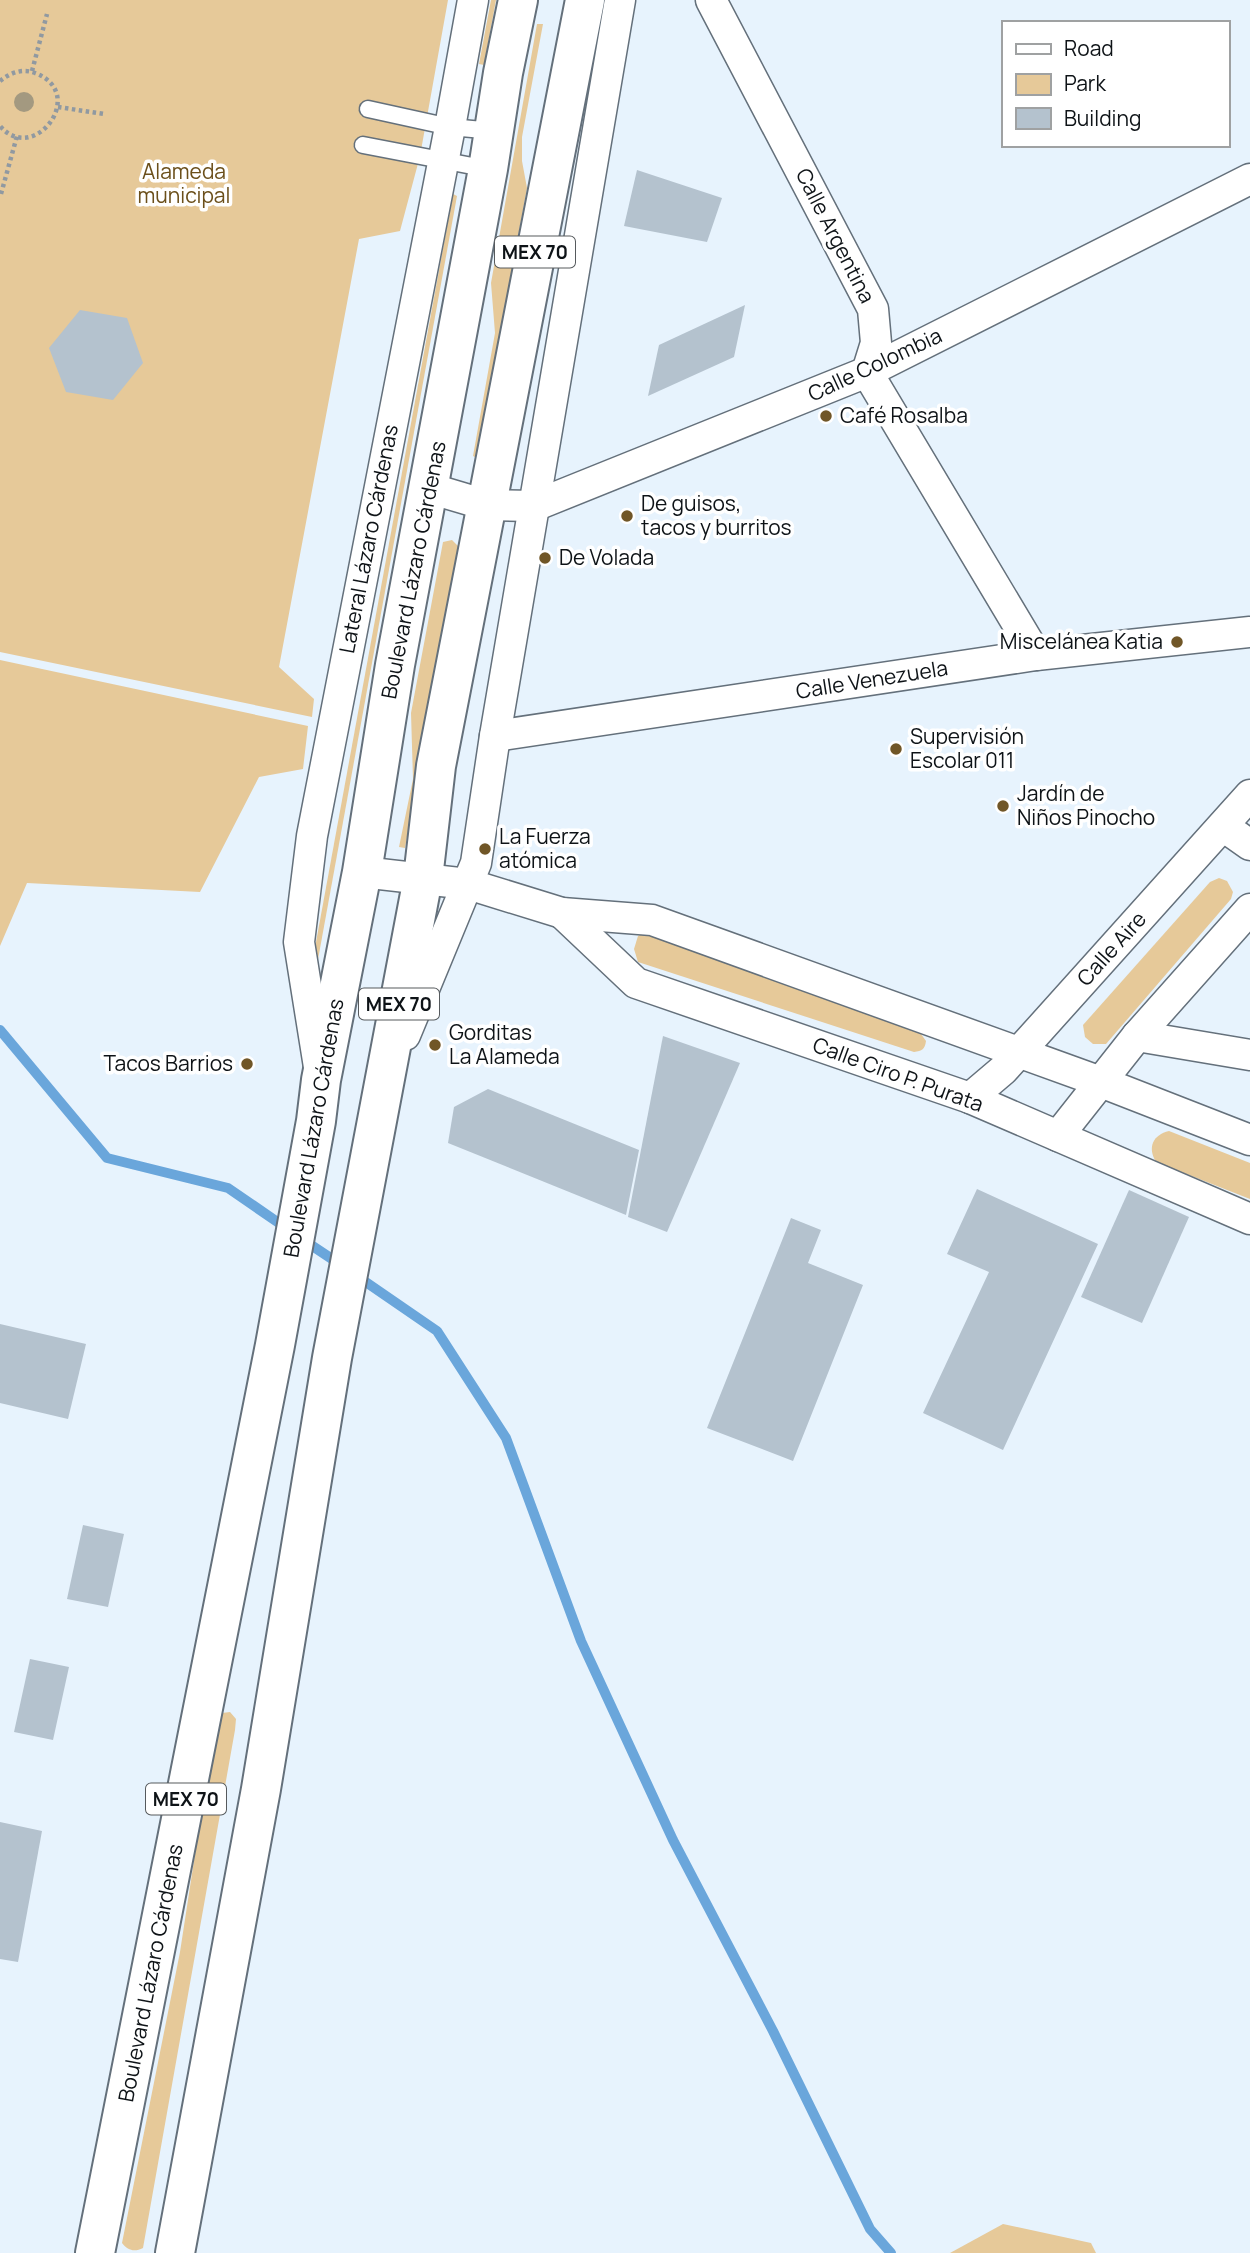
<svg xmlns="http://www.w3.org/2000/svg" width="1250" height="2253" font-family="Manrope,sans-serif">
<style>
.green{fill:#e6c999}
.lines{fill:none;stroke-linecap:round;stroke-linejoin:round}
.stream{stroke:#6aa6db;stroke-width:10}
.building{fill:#b4c2ce}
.lane-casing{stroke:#64707b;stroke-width:19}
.street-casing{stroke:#64707b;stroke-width:33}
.primary-casing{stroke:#64707b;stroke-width:42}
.path{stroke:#9099a1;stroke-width:4.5;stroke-dasharray:3.5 3.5;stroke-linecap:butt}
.lane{stroke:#fff;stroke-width:16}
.street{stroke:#fff;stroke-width:30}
.primary{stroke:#fff;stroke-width:38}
.tree{fill:#a39980}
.poi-dot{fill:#705627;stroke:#fff;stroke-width:2.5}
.labels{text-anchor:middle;stroke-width:7;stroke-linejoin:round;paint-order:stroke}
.shield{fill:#fff;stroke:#565a5d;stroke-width:2}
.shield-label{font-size:19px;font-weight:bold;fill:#0e1317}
.park-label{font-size:21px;fill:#6b4f1a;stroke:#fff}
.street-label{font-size:21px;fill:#0e1317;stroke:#fff}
.poi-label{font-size:21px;fill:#0e1317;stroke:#fff;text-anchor:start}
</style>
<rect width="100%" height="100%" fill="#e7f3fd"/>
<!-- green -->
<g class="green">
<polygon points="0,0 448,0 420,156 400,231 359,239 279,667 314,699 312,717 0,652"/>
<polygon points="491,0 496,0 484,65 479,64"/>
<polygon points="537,24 543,24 522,137 522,161 527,188 477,458 473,456 495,333 491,283"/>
<polygon points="453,194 457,196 317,965 312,964"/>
<polygon points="452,540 458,546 405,848 399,847 413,779 411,713 443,542"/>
<polygon points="0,660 308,726 303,769 259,777 200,892 27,883 0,946"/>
<polygon points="1219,878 1227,881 1233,892 1231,899 1106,1044 1093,1044 1085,1037 1083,1025 1210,882"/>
<path d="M653,928L921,1034L926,1041C925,1049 922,1051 914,1052L638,962L634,949L638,936Z"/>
<path d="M1169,1131L1250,1163V1199L1156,1162C1147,1147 1153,1135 1169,1131Z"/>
<path d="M230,1712L236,1719L235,1730L143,2248C135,2252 128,2251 122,2243L180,1952L215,1724L222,1713Z"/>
<polygon points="1003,2224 1091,2243 1096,2253 950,2253"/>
</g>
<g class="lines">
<!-- stream -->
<g class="stream">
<polyline points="0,1030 107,1158 228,1188 289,1230"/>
<polyline points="302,1239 341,1265"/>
<polyline points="354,1274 437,1331 506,1438 581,1641 673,1840 773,2031 870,2229 891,2253"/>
</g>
</g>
<!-- building -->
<g class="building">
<polygon points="637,170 722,198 707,242 624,226"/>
<polygon points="745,305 734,357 648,396 659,345"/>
<polygon points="80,310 127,318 143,363 113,400 66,392 49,348"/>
<polygon points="663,1036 740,1063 667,1232 628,1217"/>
<polygon points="488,1089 639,1150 626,1215 448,1143 454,1107"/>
<polygon points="977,1189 1098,1244 1003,1450 923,1413 989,1272 947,1254"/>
<polygon points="1129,1190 1189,1217 1142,1323 1081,1297"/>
<polygon points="791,1218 821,1230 808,1263 863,1285 793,1461 707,1428"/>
<polygon points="0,1324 86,1344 68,1419 0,1403"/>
<polygon points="83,1525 124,1534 108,1607 67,1599"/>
<polygon points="30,1659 69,1667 53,1740 14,1732"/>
<polygon points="0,1822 42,1831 18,1962 0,1959"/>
</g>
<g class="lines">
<defs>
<g id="lane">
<polyline points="368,109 450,127 494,131"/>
<polyline points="363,145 488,169"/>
</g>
<g id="street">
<polyline points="711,0 873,309 876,343 867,372 1036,655"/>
<polyline points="429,488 486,505 534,506 867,372 1250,179"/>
<polyline points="495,736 1036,655 1250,632"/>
<polyline points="1223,826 1250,845"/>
<polyline points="362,872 468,884 562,913 652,920 1101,1082 1250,1140"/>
<polyline points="562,913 636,983 970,1098 1250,1219"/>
<polyline points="405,1035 476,863 495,736 620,0"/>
<polyline points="1137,1036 1250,1055"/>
<polyline points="319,1067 299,942 312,836 450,127 473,0"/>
<polyline points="970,1098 1003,1070 1250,795"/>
<polyline points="1058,1136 1137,1036 1250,909"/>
</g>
<g id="primary">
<polyline points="95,2253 275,1345 316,1121 321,1080 362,872 395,665 488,169 503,73 518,0"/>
<polyline points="175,2253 261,1789 332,1358 423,878 436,766 585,0"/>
</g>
</defs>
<!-- lane casing -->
<use href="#lane" class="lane-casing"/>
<!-- street casing -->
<use href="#street" class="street-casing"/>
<!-- primary casing -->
<use href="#primary" class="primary-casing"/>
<!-- path -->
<g class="path">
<polyline points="32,71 47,14"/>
<path d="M0,81C10,73 22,68 35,73C89,93 34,166 0,126"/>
<polyline points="58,107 104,114"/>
<polyline points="1,194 17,136"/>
</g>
<!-- lane -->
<use href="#lane" class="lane"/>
<!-- street -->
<use href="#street" class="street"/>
<!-- primary -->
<use href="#primary" class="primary"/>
</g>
<!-- trees -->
<circle class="tree" cx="24" cy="102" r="10"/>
<!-- markers -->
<g class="poi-dot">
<circle cx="826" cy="416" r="7"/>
<circle cx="627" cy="516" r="7"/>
<circle cx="545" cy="558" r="7"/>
<circle cx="1177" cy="642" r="7"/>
<circle cx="896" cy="749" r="7"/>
<circle cx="1003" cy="806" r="7"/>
<circle cx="485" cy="849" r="7"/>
<circle cx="435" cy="1045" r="7"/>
<circle cx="247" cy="1064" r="7"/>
</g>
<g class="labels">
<!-- shield labels -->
<g class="shield">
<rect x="495" y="236.5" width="80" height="31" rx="5"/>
<rect x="359" y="988.5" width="80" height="31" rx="5"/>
<rect x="146" y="1783.5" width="80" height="31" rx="5"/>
</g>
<g class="shield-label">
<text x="535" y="259">MEX 70</text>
<text x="399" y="1011">MEX 70</text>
<text x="186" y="1806">MEX 70</text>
</g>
<!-- park labels -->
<g class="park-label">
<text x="184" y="179">Alameda<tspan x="184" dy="24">municipal</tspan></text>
</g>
<!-- street labels -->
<g class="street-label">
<text transform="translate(835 236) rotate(63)" y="7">Calle Argentina</text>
<text transform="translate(875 365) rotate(-25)" y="7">Calle Colombia</text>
<text transform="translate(369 539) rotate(-79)" y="7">Lateral Lázaro Cárdenas</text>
<text transform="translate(414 570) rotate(-79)" y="7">Boulevard Lázaro Cárdenas</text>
<text transform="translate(872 680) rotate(-9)" y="7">Calle Venezuela</text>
<text transform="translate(1112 949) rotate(-48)" y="7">Calle Aire</text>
<text transform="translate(898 1075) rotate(20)" y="7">Calle Ciro P. Purata</text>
<text transform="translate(314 1128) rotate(-80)" y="7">Boulevard Lázaro Cárdenas</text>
<text transform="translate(151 1973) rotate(-79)" y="7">Boulevard Lázaro Cárdenas</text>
</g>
<!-- poi labels -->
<g class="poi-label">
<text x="840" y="423">Café Rosalba</text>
<text x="641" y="511">De guisos,<tspan x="641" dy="24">tacos y burritos</tspan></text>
<text x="559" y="565">De Volada</text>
<text x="1163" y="649" text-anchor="end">Miscelánea Katia</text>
<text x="910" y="744">Supervisión<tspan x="910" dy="24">Escolar 011</tspan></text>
<text x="1017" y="801">Jardín de<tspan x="1017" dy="24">Niños Pinocho</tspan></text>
<text x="499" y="844">La Fuerza<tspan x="499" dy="24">atómica</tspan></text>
<text x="449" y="1040">Gorditas<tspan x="449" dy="24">La Alameda</tspan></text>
<text x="233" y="1071" text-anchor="end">Tacos Barrios</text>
</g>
</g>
<!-- legend -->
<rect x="1002" y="21" width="228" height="126" fill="#ffffff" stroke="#9fa1a2" stroke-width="2"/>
<rect x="1016" y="44" width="35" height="10" fill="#ffffff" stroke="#9fa1a2" stroke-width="2"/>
<text x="1064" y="56" font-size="21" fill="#0e1317">Road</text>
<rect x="1016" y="74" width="35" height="21" fill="#e6c999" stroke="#9fa1a2" stroke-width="2"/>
<text x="1064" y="91" font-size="21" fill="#0e1317">Park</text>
<rect x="1016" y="108" width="35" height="21" fill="#b4c2ce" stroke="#9fa1a2" stroke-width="2"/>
<text x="1064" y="126" font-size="21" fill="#0e1317">Building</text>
</svg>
